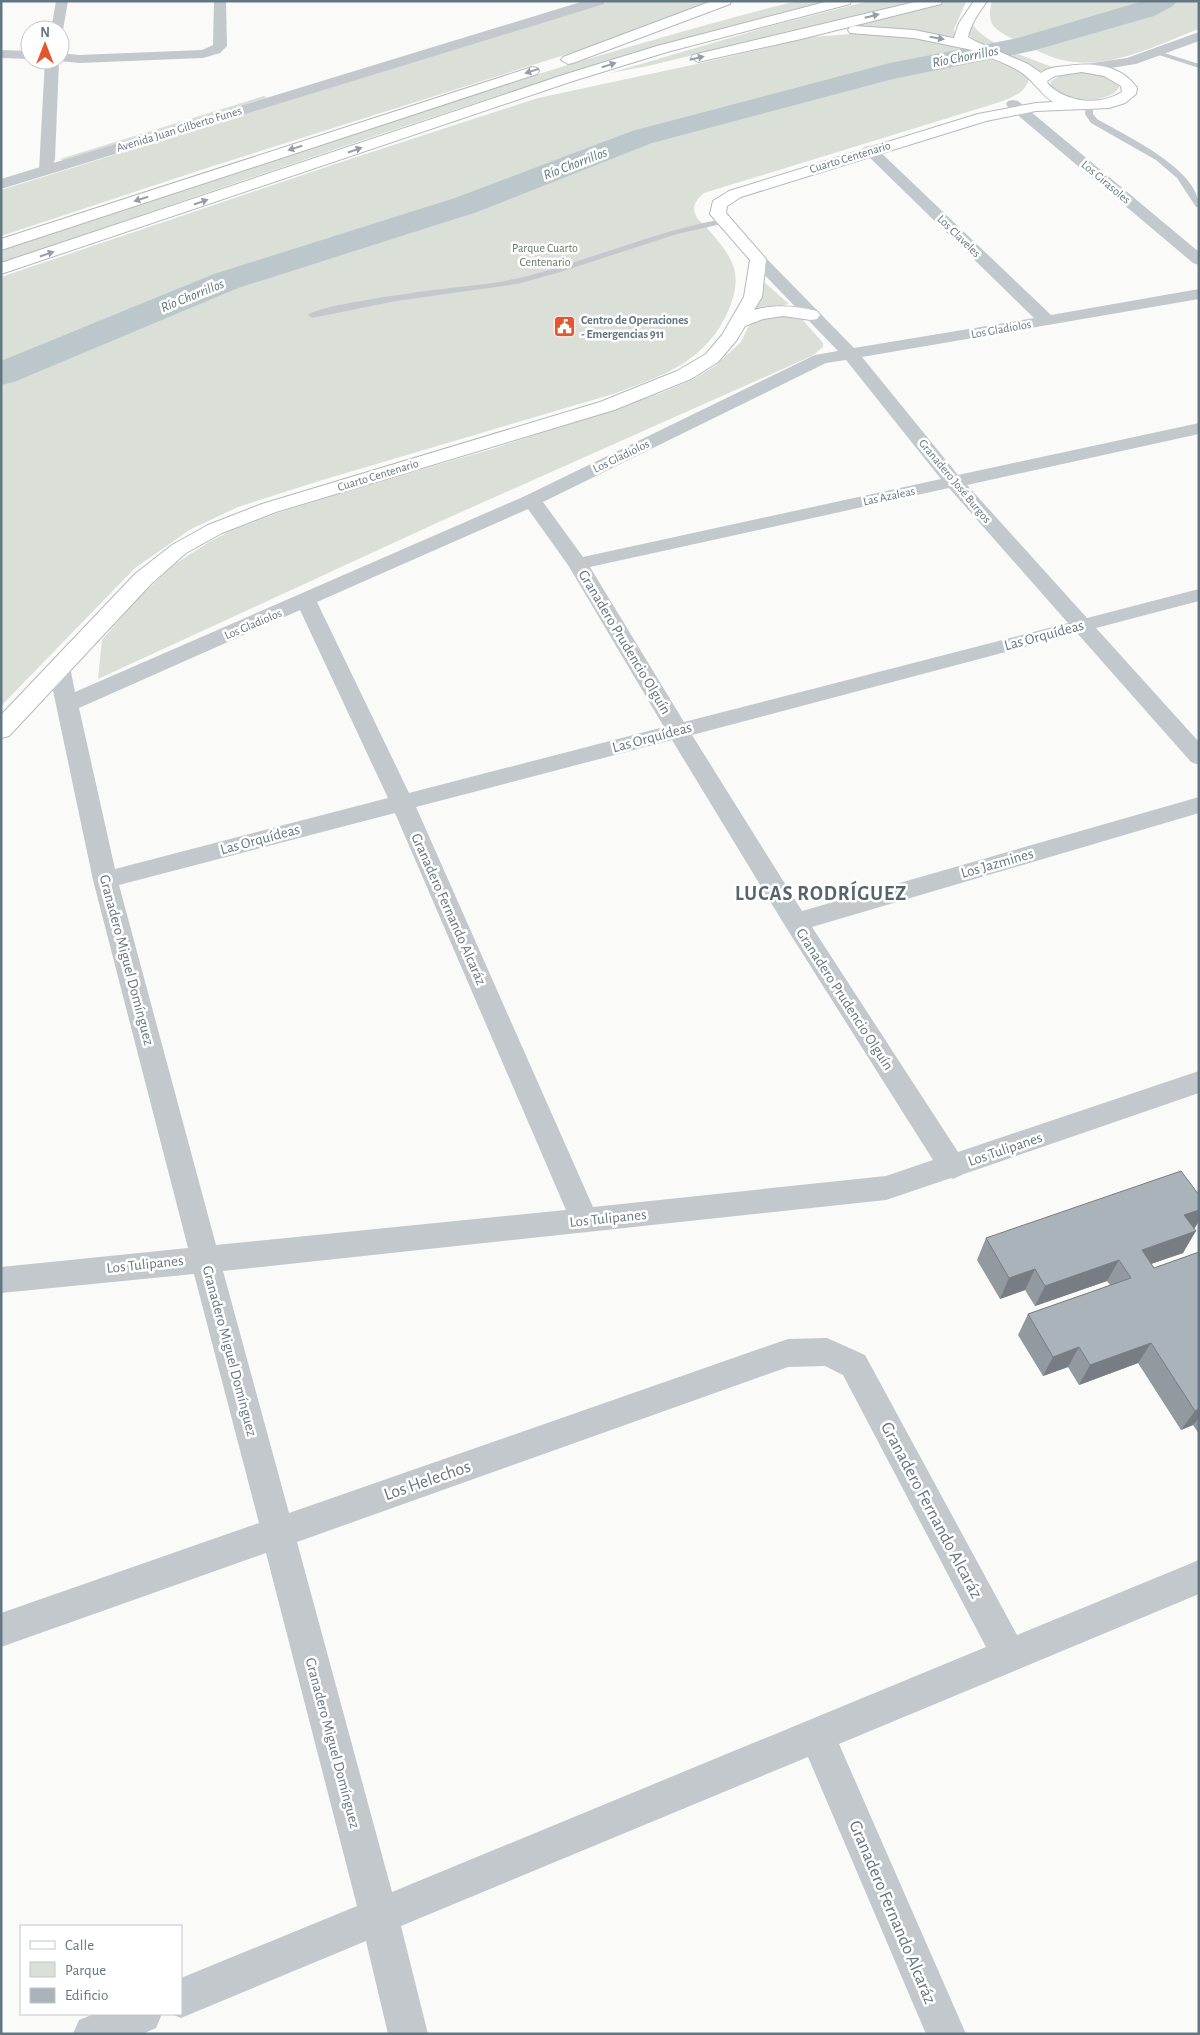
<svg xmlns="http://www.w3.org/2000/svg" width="1200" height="2035" font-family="'Alegreya Sans',sans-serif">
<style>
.green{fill:#dadfd7}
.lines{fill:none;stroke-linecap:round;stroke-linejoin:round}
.river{fill:#bbc7cb;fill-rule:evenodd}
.secondary-casing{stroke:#b3babf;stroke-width:2}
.trunk-casing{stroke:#b4b9bd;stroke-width:2}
.service{fill:#c3c8cc;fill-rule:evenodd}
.minor{fill:#c3c8cc;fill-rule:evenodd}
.tertiary{fill:#c3c8cc;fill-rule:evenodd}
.secondary{fill:#fff;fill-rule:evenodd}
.trunk{fill:#fff;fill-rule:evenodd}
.wall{fill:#929a9f}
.shaded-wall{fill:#777d82}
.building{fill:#aab3b9;stroke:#777d82}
.oneway{fill:#939fa8}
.labels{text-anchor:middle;stroke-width:5;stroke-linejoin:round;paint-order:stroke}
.far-street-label{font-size:12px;fill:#657683;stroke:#fff}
.far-park-label{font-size:12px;fill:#687a64;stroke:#fff}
.far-poi-label{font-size:12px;font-weight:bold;fill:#657683;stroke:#fff;text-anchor:start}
.far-water-label{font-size:14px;font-style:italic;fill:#60757c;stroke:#fff}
.street-label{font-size:15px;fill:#657683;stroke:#fff}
.near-street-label{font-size:18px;fill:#657683;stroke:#fff}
.district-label{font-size:20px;font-weight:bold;letter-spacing:1px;fill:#57646e;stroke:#fff}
</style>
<rect width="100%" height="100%" fill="#fafaf8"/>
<!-- green -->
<g class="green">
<polygon points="610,1 715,1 593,46 210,167 1,236 1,190"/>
<path d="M796,1H827C547,71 275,171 1,263V250C265,163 527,70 796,1Z"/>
<polygon points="869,1 917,1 648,66 610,73 767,27"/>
<polygon points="946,1 966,2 954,29 956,39 906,30 846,27"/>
<path d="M992,1H1199V29C1156,45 1109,71 1062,60C1046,56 1028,46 1013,39C993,29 986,24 992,1Z"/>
<path d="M972,24C988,46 1027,57 1052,67L1042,72C1026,65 981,50 972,39C968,34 969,29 972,24Z"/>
<path d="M865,33L916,37L966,48L1021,72L1029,79C1025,93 1013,97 1000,102L704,193C697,199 691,206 696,216C698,220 703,224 706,227C717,240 729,252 734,268C738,283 734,296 729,309C707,362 662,376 613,394L319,481L238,507L191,529L135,568L1,706V277L338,163L538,98L706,62L811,37Z"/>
<path d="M1074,73C1089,73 1109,72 1119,85V88C1108,102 1080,102 1065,96C1060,94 1055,90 1050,88L1051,81L1061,75Z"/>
<polygon points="264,96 267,98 63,161 60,159"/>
<polygon points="764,282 789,304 755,311"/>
<polygon points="775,313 801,318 823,343 823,347 812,356 441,521 98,679 102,640 137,599 175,564 209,542 234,529 278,513 343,492 492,449 661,393 692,380 715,366 741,342 748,327 756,320"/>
</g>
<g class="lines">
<!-- river -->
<polygon class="river" points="1143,1 1177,1 1173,6 1154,16 1032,51 893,79 652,143 477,212 238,288 14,382 1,385 1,361 214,274 455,198 632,131 890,63 1018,38"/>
<defs>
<path id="secondary" d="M974,1H987C979,13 971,23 968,37L975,41L1028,64L1041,73C1049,67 1057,67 1067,66C1092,62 1122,65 1137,88L1136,94L1125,103L1109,108L1036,111L986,121L741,197L727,206L726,213L766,259L762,297L754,310C776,304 795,306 817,311L820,315L817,319L811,320L783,316L763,319L745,326L736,341L718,362L691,379L614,410L276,512L222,533L186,553L151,584L9,736L1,738V715L135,574L172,545L208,525L262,504L600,402L677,371L706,354L722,335L744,297L750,260L710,214L713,201L729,191L978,114L1036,103L1053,102C1039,93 1033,79 1019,71C999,59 976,54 956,41L954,38L959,23ZM1082,72L1104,76L1121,86L1122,92C1099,106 1067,103 1048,84L1047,81L1055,76Z"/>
<g id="trunk">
<polygon points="712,1 731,1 730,4 573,63 568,64 561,60 563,57"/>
<polygon points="829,1 851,1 850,4 667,52 573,81 1,274 1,263 563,75 657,46"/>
<polygon points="919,1 942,1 941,4 801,39 698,62 691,58 693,55"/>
<polygon points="855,26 914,30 977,43 979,46 972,50 914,38 850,33 848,30 850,27"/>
<polygon points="532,67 537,68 539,71 537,74 1,250 1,239"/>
</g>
</defs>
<!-- secondary casing -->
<use href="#secondary" class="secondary-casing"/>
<!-- trunk casing -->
<use href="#trunk" class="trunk-casing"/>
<!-- service -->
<g class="service">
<polygon points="1158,51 1199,64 1199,68 1156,54 1156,52"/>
<path d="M1086,102L1093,104V114L1097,119C1126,136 1199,169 1199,207H1196L1177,178L1156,160L1091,123L1085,114Z"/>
<path d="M723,219L727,221L726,223L677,234L557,273L517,284L396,301L312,318L308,315C319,305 413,293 433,290C466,286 499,284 531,275C595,258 657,231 723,219Z"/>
</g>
<!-- minor -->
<g class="minor">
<polygon points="56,1 68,1 63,30 60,33 60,30 51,30"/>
<polygon points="214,1 226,1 227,46 220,53 203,58 79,63 59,61 55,159 51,173 41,173 39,170 45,60 60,60 60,53 79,55 202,50 213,45"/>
<polygon points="1199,32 1199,41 1136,64 1086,72 1079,68 1086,64 1127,58"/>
<polygon points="1,50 30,51 30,59 1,58"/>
<polygon points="1013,100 1018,101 1199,252 1199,265 1193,263 1008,107 1006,104 1008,101"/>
<path d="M870,146L875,147L1051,315L1199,289V299L862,357L958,475L1199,423V434L967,485L1087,618L1199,589V601L1096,628L1199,742V765L1191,762L1077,633L692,735L802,911L1199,797V813L812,927L958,1152L1199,1071V1093L964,1174L953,1179L951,1178L886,1200L223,1271L289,1513L788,1339L827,1338L865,1355L1017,1635L1199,1560V1594L839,1744L966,2034H926L808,1757L401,1926L428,2034H388L366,1941L181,2018L171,2014H181V1978L357,1906L266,1553L1,1647V1613L259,1523L194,1274L1,1293V1267L188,1248L93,880L48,667L51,662L59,660L67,662L70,667L75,692L525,496L815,355L838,351L752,262L750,259L752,256H764L854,348L1034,318L865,153L863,150L865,147ZM846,360L941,479L583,557L543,502L826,363ZM949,488L1068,623L684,722L590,567ZM528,509L568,565L664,727L409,793L317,602ZM300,610L388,798L115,869L79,708ZM672,740L787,929L933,1160L886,1176L593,1207L416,807ZM395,813L566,1210L216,1245L119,885ZM825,1366L843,1375L986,1647L392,1892L297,1542L788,1367Z"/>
<polygon points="94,2014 162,2014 156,2028 142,2034 73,2034 79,2020"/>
</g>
<!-- tertiary -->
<polygon class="tertiary" points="584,1 605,1 604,4 1,189 1,179"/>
<!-- secondary -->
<use href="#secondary" class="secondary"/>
<!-- trunk -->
<use href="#trunk" class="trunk"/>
</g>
<!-- wall -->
<polygon class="wall" points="1199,1195 1199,1221 1194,1229 1183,1253 1151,1264 1154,1268 1199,1252 1199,1434 1193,1425 1181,1430 1138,1363 1079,1385 1068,1367 1043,1376 1018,1335 1028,1314 1110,1285 1107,1281 1035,1306 1025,1290 1000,1299 977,1260 986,1238"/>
<!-- shaded-wall -->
<g class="shaded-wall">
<polygon points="1199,1210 1199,1221 1194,1229 1184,1215"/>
<polygon points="1196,1231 1183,1253 1130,1271 1142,1250"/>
<polygon points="1119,1260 1107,1281 1035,1306 1045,1286"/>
<polygon points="1035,1269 1025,1290 1000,1299 1009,1278"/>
<polygon points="1151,1343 1138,1363 1079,1385 1090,1365"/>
<polygon points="1079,1347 1068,1367 1043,1376 1053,1357"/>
<polygon points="1199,1409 1199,1418 1193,1425 1181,1430 1195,1411"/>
</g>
<!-- building -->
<polygon class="building" points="1181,1171 1199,1195 1199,1210 1184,1215 1196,1231 1142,1250 1154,1268 1199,1252 1199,1409 1195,1411 1151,1343 1090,1365 1079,1347 1053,1357 1028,1314 1131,1278 1119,1260 1045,1286 1035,1269 1009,1278 986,1238"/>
<!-- one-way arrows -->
<defs><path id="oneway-solid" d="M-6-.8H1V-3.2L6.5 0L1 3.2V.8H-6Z" transform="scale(1.25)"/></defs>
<g class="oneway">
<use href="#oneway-solid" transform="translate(872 16) rotate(-14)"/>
<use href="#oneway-solid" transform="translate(937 38) rotate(10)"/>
<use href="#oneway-solid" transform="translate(697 58) rotate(-13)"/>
<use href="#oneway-solid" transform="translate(609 65) rotate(-17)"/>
<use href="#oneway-solid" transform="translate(532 71) rotate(163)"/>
<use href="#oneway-solid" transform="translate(295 148) rotate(162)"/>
<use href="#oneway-solid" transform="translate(355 150) rotate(-19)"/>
<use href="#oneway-solid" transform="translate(141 199) rotate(162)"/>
<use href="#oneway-solid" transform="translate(201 202) rotate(-19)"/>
<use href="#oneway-solid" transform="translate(47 254) rotate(-19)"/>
</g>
<!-- icons -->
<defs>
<symbol id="civic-square" viewBox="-11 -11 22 22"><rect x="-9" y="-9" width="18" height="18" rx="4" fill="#e4572e" stroke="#fff"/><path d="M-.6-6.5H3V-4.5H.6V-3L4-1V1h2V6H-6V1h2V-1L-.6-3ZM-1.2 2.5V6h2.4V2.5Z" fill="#fff"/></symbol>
</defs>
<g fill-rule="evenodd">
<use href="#civic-square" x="552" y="314" width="25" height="25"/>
</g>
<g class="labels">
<!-- far-street labels -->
<g class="far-street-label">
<text transform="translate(179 129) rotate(-17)" y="4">Avenida Juan Gilberto Funes</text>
<text transform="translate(850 157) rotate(-17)" y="4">Cuarto Centenario</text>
<text transform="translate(1106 182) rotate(40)" y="4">Los Girasoles</text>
<text transform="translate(959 236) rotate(44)" y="4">Los Claveles</text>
<text transform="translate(1001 329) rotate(-10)" y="4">Los Gladiolos</text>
<text transform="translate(621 456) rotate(-26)" y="4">Los Gladiolos</text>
<text transform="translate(378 475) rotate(-17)" y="4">Cuarto Centenario</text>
<text transform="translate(955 481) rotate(50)" y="4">Granadero José Burgos</text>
<text transform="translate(889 496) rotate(-12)" y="4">Las Azaleas</text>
<text transform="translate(253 624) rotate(-23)" y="4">Los Gladiolos</text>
</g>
<!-- far-park labels -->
<g class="far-park-label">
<text x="545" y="252">Parque Cuarto<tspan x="545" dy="14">Centenario</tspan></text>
</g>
<!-- far-poi labels -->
<g class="far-poi-label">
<text x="581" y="324">Centro de Operaciones<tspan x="581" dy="14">- Emergencias 911</tspan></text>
</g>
<!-- far-water labels -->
<g class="far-water-label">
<text transform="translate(965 56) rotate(-11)" y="5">Río Chorrillos</text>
<text transform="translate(575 163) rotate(-21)" y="5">Río Chorrillos</text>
<text transform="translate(192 295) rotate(-22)" y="5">Río Chorrillos</text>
</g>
<!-- street labels -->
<g class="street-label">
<text transform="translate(1044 635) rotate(-15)" y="5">Las Orquídeas</text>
<text transform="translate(625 642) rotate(59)" y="5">Granadero Prudencio Olguín</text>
<text transform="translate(652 737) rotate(-15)" y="5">Las Orquídeas</text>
<text transform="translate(260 839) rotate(-15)" y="5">Las Orquídeas</text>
<text transform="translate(997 863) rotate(-16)" y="5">Los Jazmines</text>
<text transform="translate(449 909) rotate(66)" y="5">Granadero Fernando Alcaráz</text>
<text transform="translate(127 960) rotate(75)" y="5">Granadero Miguel Domínguez</text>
<text transform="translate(845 999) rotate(57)" y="5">Granadero Prudencio Olguín</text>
<text transform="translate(1005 1149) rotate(-19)" y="5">Los Tulipanes</text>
<text transform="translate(608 1218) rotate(-6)" y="5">Los Tulipanes</text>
<text transform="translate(145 1264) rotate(-6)" y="5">Los Tulipanes</text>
<text transform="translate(230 1351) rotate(75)" y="5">Granadero Miguel Domínguez</text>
<text transform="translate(333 1743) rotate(75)" y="5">Granadero Miguel Domínguez</text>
</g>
<!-- near-street labels -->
<g class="near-street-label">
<text transform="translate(427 1480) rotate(-19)" y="6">Los Helechos</text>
<text transform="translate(932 1510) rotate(62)" y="6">Granadero Fernando Alcaráz</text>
<text transform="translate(893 1912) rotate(67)" y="6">Granadero Fernando Alcaráz</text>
</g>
<!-- district labels -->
<g class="district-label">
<text x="821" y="900">LUCAS RODRÍGUEZ</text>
</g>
</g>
<!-- border -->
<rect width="1200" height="2035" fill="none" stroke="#657683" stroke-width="5"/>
<!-- legend -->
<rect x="20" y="1925" width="162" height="90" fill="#ffffff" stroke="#c1c8cd"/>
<rect x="30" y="1941" width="25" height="8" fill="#ffffff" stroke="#c1c8cd"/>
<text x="65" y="1950" font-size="15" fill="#657683">Calle</text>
<rect x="30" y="1962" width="25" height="15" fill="#dadfd7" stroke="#c1c8cd"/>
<text x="65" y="1975" font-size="15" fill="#657683">Parque</text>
<rect x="30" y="1988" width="25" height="15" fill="#aab3b9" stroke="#c1c8cd"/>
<text x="65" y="2000" font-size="15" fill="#657683">Edificio</text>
<!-- north arrow -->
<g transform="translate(45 45)"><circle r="24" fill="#ffffff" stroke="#c1c8cd"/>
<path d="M0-4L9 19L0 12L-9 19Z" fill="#e4572e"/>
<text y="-8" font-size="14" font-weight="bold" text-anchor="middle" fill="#657683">N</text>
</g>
</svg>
